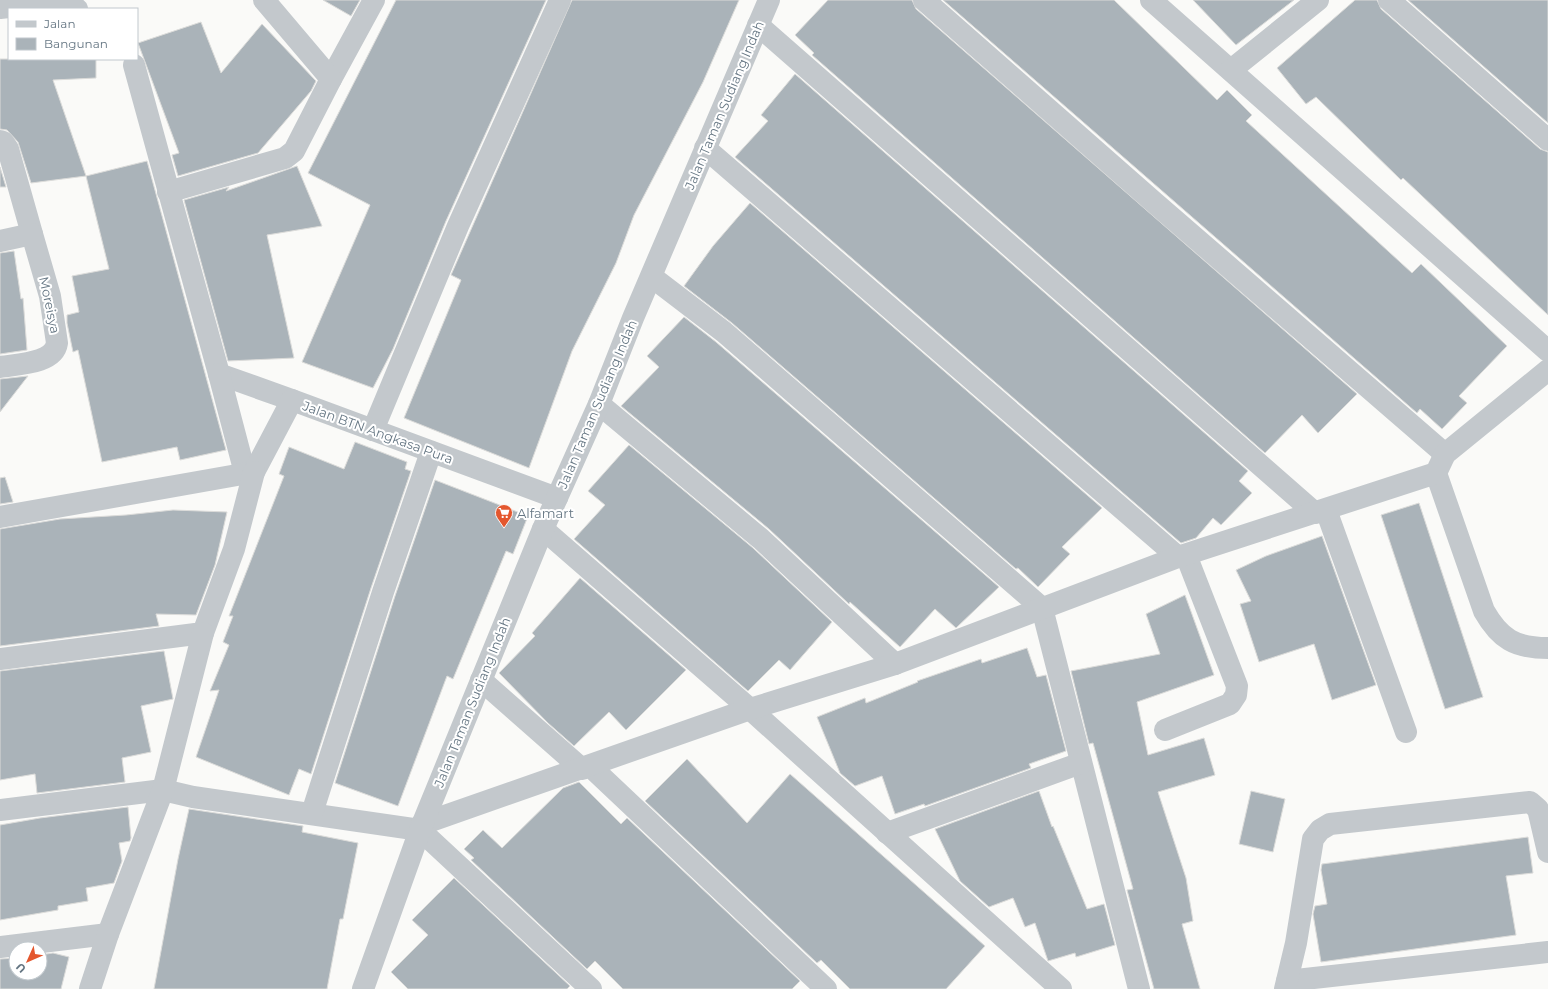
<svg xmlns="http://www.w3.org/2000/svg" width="1548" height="989" font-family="Montserrat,sans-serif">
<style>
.building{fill:#aab3b9;stroke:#dcdcda}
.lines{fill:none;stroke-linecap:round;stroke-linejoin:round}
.street{stroke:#c3c8cc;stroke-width:22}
.labels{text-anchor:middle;stroke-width:4;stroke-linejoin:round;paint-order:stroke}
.street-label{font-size:13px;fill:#657683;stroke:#fff}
.poi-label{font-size:13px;fill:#657683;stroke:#fff;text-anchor:start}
</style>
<rect width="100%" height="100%" fill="#fafaf8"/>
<!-- building -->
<g class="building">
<polygon points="323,0 360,0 351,16"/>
<polygon points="396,0 546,0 446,221 393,349 373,388 302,362 370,205 308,173"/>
<polygon points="572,0 739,0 703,82 634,215 616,263 572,351 529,468 404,418 461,280 451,275"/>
<polygon points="828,0 912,0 916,9 1357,394 1318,433 1302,415 1265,453 812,55 814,53 795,35"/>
<polygon points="943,0 1114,0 1217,100 1227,90 1252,115 1246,121 1412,273 1421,264 1507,346 1459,396 1467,403 1442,429 1420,409 1417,413"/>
<polygon points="1193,0 1294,0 1236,45"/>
<polygon points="1355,0 1377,0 1381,9 1540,149 1548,152 1548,315 1403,178 1401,180 1316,97 1306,104 1277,68"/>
<polygon points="1408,0 1548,0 1548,123"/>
<polygon points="201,22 221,73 262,24 316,81 311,91 258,153 178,176 172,155 179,153 138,43"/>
<polygon points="0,59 96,59 96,78 53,80 86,176 31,183 18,142 7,130 0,129"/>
<polygon points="795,74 1248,471 1239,481 1252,493 1221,525 1213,518 1196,538 1181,543 735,157 768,121 761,115"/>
<polygon points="147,161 226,450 180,460 177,447 102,462 78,350 73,352 67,323 67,315 79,312 72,276 109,269 86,176"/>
<polygon points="297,166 322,226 267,235 294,358 228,361 184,200 229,187 226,191"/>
<polygon points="0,167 6,187 0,187"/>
<polygon points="750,203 1102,508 1062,547 1070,554 1038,587 1018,568 1016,569 732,323 684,286 713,246"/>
<polygon points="14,251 21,299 23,298 27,350 0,354 0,253"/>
<polygon points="684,317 716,342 999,587 956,628 935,609 900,647 850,602 849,604 769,529 621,406 659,367 647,356"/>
<polygon points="28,376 0,412 0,379"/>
<polygon points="355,442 407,462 405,469 411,471 371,588 311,774 299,769 289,795 196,757 219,690 210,691 229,645 223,642 233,616 229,616 284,476 279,474 289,447 344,469"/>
<polygon points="629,445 753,548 832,622 790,670 779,660 748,691 574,539 605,505 588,491"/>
<polygon points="5,477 13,502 0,504 0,478"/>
<polygon points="435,480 528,516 513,554 506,551 453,679 447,676 398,806 335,783 395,596"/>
<polygon points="1419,503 1483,697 1445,709 1381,515"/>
<polygon points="173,510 227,512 215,565 196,615 156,614 159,626 0,646 0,529 60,519 126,515"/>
<polygon points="1322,536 1376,685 1332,700 1314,644 1259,662 1240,604 1251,601 1236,570 1266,556"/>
<polygon points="580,578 686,670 626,730 609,712 574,746 548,723 499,673 535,636 532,633"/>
<polygon points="1185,595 1214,675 1137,702 1148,755 1204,738 1215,775 1158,792 1186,878 1193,921 1182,924 1200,989 1154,989 1127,890 1133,889 1093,743 1089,744 1071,671 1160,654 1146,614"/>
<polygon points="1027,648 1037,677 1046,675 1066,751 1029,764 1031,768 925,806 924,804 895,814 882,776 855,786 840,773 817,717 865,698 866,703 918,682 917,681 981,659 982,663"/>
<polygon points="164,651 173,699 141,706 151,752 122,758 125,782 37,793 35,774 0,780 0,671"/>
<polygon points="687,759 747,823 790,774 985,946 946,989 850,989 821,960 817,963 645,801"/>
<polygon points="579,782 621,824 627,818 800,981 792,989 623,989 595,961 587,969 471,860 474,858 464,849 483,830 502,848 563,788"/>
<polygon points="1039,791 1052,827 1053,826 1087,909 1104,904 1115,945 1076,957 1075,953 1048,961 1035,923 1025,927 1013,898 989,907 960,881 935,829"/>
<polygon points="1251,791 1285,799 1273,852 1239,844"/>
<polygon points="128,807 131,838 130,841 119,843 122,861 114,883 86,888 88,901 58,906 58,910 0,920 0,825 40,818"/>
<polygon points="189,809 303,826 302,832 358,843 343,919 340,919 327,989 154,989 178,859"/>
<polygon points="1528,837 1533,873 1506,876 1516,935 1321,962 1313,914 1315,906 1327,904 1321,870 1322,864"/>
<polygon points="454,878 570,986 567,989 408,989 391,972 428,935 412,920"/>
<polygon points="53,953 69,957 61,989 0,989 0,959 16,958 16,973 40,973 40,955"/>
</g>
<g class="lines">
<!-- street -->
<g class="street">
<polyline points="924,0 1155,203 1445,454"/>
<polyline points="1151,0 1548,351"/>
<polyline points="1389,0 1548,140"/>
<polyline points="0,8 63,1 77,9"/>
<polyline points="758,25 1315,513"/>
<polyline points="134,65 219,374 292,400"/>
<polyline points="1231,70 1318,0"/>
<polyline points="331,79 374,0"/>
<polyline points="0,141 3,142 8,149 32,234"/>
<polyline points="705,148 1178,557"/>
<polyline points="168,192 285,158 294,151 331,79 264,0"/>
<path d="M0,241L32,234L50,296L57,343C54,364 17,364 0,367"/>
<polyline points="652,277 724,332 1042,608 1139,989"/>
<polyline points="219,374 245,473"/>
<polyline points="599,404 761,539 895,664"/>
<polyline points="373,430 458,226 560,0"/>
<path d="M1436,473L1484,611C1500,639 1515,648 1548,648"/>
<polyline points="1326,510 1406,732"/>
<polyline points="0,517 254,472 292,400 557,498"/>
<polyline points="543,529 750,709 1061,989"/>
<polyline points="0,659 203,633 234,549 254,472"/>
<polyline points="481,680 582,769"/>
<polyline points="1165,730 1230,704 1236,695 1237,686 1186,555"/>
<polyline points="590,766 826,989"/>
<polyline points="0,810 163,790 193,797 420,830 591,989"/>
<polyline points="312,813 383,592 431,452"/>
<polyline points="422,824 750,709 895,664 1178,557 1436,473 1445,454 1548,370"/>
<polyline points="887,833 1081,763"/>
<polyline points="0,947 108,934"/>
<polyline points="1287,981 1548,952"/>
<polyline points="90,989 108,934 163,790 203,633"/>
<polyline points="363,989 420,830 543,529 599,404 633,318 769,0"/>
<polyline points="1285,989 1296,943 1313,839 1320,830 1330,824 1530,802 1538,809 1548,852"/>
</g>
</g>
<!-- icons -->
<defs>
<symbol id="supermarket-pin" viewBox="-11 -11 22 30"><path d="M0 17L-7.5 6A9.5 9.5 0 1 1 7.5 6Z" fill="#e4572e" stroke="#fff"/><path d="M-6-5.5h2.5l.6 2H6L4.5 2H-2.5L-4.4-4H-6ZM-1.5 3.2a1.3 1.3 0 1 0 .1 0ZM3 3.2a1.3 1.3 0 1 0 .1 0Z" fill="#fff"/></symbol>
</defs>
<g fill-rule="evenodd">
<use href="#supermarket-pin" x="494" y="503" width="20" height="27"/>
</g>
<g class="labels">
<!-- street labels -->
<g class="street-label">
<text transform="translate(724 105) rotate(-67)" y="5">Jalan Taman Sudiang Indah</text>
<text transform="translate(50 305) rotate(78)" y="5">Moreisya</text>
<text transform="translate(597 404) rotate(-67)" y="5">Jalan Taman Sudiang Indah</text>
<text transform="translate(378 432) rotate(20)" y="5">Jalan BTN Angkasa Pura</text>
<text transform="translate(472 702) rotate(-68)" y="5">Jalan Taman Sudiang Indah</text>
</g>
<!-- poi labels -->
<g class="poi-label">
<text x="517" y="518">Alfamart</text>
</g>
</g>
<!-- legend -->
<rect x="8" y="8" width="130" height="52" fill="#ffffff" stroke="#c1c8cd"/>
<rect x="16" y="21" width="20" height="6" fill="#c3c8cc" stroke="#c1c8cd"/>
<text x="44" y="28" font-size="12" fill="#657683">Jalan</text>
<rect x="16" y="38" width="20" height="12" fill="#aab3b9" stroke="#c1c8cd"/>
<text x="44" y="48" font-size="12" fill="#657683">Bangunan</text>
<!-- north arrow -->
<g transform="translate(28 961) rotate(225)"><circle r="19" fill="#ffffff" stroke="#c1c8cd"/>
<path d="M0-3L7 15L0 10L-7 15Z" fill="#e4572e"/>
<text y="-6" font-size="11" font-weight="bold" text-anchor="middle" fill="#657683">U</text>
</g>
</svg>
